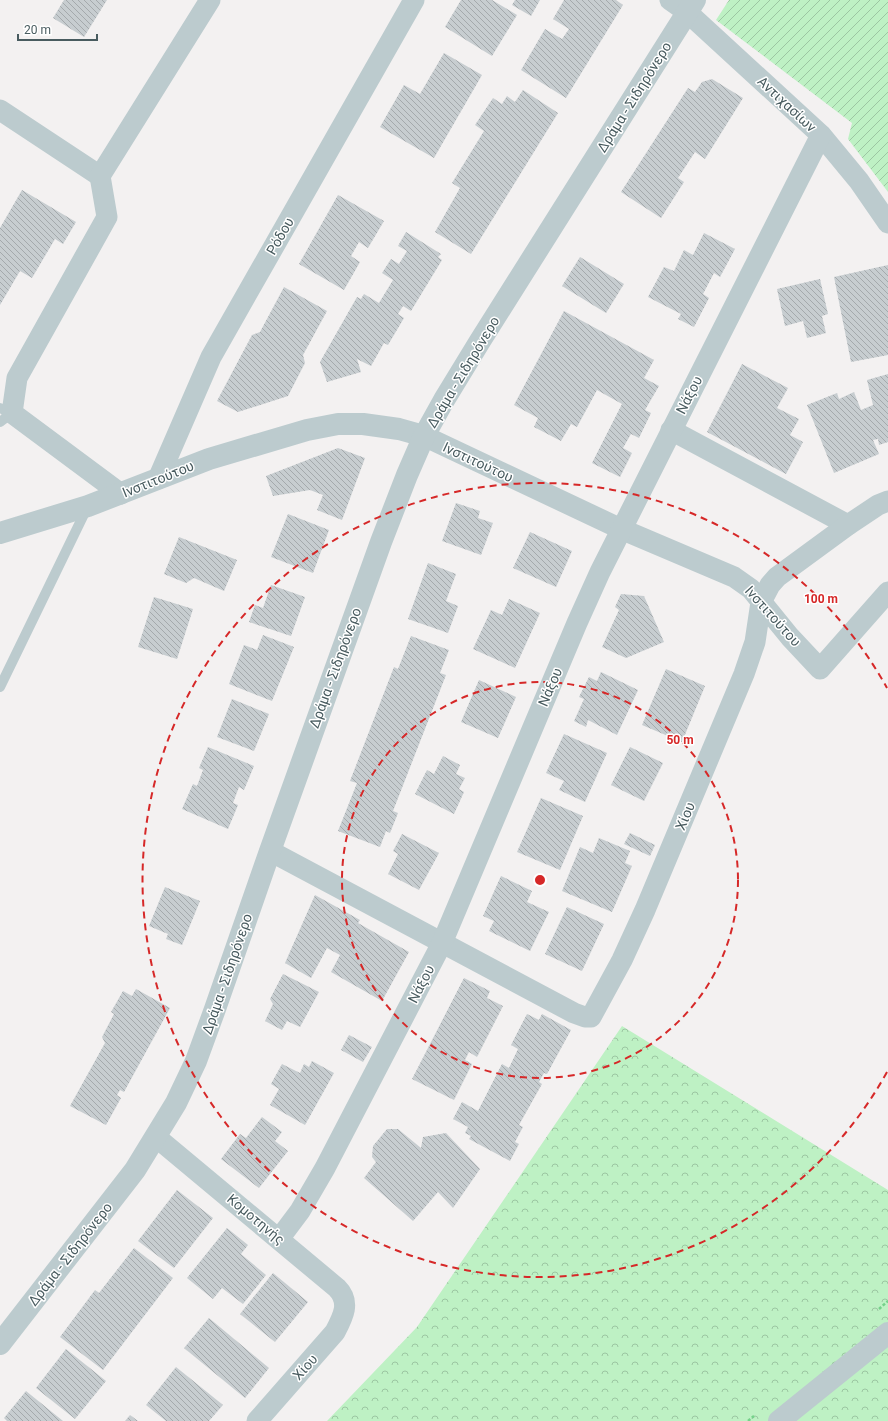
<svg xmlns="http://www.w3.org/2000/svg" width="888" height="1421" font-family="Roboto,sans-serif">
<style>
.forest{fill:url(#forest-crowns)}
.garden{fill:url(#garden-furrows)}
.building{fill:url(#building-back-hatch)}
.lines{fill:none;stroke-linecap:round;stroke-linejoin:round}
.path{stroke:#75d18a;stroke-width:2.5;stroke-dasharray:3 2;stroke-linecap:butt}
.service{stroke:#bccbce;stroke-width:10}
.minor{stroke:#bccbce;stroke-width:21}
.tertiary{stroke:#bccbce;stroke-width:22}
.ring{fill:none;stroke:#d62828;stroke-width:2;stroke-dasharray:7 5}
.labels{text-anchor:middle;stroke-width:3;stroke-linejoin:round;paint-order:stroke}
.street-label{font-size:14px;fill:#485b5f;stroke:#fff}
.centre{fill:#d62828;stroke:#fff;stroke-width:2}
.ring-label{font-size:12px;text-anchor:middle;font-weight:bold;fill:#d62828;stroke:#fff;stroke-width:3;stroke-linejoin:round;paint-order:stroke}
</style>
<defs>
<pattern id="forest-crowns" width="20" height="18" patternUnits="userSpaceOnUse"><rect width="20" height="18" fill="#bef1c4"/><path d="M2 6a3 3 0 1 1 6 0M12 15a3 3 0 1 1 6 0" fill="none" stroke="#9cc6a2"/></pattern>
<pattern id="garden-furrows" width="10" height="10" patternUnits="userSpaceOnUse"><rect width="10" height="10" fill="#bef1c4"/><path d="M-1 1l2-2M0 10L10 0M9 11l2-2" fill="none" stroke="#9cc6a2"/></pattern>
<pattern id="building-back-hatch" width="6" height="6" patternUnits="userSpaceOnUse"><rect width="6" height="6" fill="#c7cdd0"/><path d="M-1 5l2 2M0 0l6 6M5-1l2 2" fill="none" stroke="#a4a9ac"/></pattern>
</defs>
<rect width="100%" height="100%" fill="#f3f1f1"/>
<!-- forest -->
<polygon class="forest" points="622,1026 888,1190 888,1421 327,1421 417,1327"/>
<!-- garden -->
<polygon class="garden" points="729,0 888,0 888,192 848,139 852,123 716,20"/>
<!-- building -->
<g class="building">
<polygon points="64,0 107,0 84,37 53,18"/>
<polygon points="461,0 492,0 517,15 492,56 445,27"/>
<polygon points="515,0 540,0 531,16 512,5"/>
<polygon points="564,0 616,0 623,5 566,98 521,70 545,29 562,39 569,29 553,19"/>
<polygon points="444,53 482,75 434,158 380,127 404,85 420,94"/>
<polygon points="712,79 743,98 705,159 695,152 678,178 684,182 661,218 621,192 688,88 695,92 702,82"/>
<polygon points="523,90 558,113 471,254 435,232 460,188 452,183 484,131 475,125 493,98 502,104 507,96 515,102"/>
<polygon points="22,190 76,222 63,244 55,239 32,278 20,271 0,305 0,228"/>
<polygon points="338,195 384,221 368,248 359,242 351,256 360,262 344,290 299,264"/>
<polygon points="406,232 441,254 438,257 442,260 411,311 403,306 398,314 404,318 388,345 384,343 371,366 357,359 361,372 327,382 320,362 357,297 361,299 364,294 379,303 393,280 382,273 391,259 399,264 407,251 398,246"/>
<polygon points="704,233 735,249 720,277 714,273 703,294 709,298 694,327 678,319 681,314 648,297 664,267 674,271 684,250 693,255"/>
<polygon points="580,257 624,284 606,313 562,286"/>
<polygon points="888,265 888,355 851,362 834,277"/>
<polygon points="820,279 828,314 822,316 826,333 807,338 803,321 785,326 777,289"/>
<polygon points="284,287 327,311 303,355 305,363 288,396 238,412 217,401 252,335 260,332"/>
<polygon points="564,311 654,360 644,378 659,386 645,410 651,413 639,438 631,434 623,448 632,453 620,477 592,463 622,404 597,390 577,427 571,424 561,441 534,427 538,418 514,405"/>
<polygon points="742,364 788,388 777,408 799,419 790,435 803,442 786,474 707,432"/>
<polygon points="888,374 888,442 879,445 878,439 873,440 879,454 834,473 807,405 837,393 839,399 854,392 861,410 873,405 867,380"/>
<polygon points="338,448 365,458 342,520 317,510 323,495 310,490 273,496 266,476"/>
<polygon points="456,503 480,511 478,518 493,523 481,555 442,541"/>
<polygon points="288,514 329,530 313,573 271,557"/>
<polygon points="530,532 572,551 556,587 513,568"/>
<polygon points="179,537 237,560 224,591 194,578 186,583 164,574"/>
<polygon points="428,563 456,574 446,601 458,606 448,633 408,619"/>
<polygon points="271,585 305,597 291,636 249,622 255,605 263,608"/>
<polygon points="621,594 644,596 664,642 626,658 602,647 619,610 615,607"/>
<polygon points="154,597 193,609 177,659 138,647"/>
<polygon points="509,599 540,613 515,668 473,649 491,610 502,615"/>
<polygon points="263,635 294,647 272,701 229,684 244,645 257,650"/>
<polygon points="411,636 449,650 440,673 446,675 393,811 398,813 390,833 386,831 380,847 338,831 357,783 350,781 394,667 398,669"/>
<polygon points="666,669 705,686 682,742 642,725"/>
<polygon points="601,672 638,690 617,735 588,720 586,727 574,721 584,699 579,697 589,677 597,681"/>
<polygon points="479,680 516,697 498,738 461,722"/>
<polygon points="232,699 269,714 254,751 217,737"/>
<polygon points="564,734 607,753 585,802 559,790 564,781 546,773"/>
<polygon points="208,747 254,766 244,790 239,787 233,803 238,805 228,829 182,809 193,784 197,786 203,770 199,768"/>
<polygon points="630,747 663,763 644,801 611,785"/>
<polygon points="443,756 460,765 456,774 465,778 459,789 464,792 454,814 415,794 427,770 434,774"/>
<polygon points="541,798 583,816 560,870 517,852"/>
<polygon points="630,833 655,845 650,856 624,844"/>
<polygon points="402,834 439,853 419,890 388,874 398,854 393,851"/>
<polygon points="599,838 630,851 625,863 632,866 612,912 562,891 580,847 593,853"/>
<polygon points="501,876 532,891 527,902 549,912 530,951 489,931 494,921 483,916"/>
<polygon points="165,887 200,901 182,945 166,939 168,934 149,926"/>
<polygon points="315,895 360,920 358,923 409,952 382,1001 331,972 340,955 327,948 311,978 285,963"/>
<polygon points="567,907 604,924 582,971 545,954"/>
<polygon points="283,974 319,992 300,1027 287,1021 282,1030 265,1021 273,1004 270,999"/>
<polygon points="464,978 490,991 487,998 503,1006 477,1057 469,1052 465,1060 472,1064 454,1100 412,1079"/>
<polygon points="136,989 170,1008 124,1092 120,1090 117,1095 121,1098 106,1125 70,1106 105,1043 102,1037 114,1014 111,1012 123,991 132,996"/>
<polygon points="527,1014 539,1020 542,1014 571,1030 547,1074 544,1073 539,1082 542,1084 519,1125 523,1127 515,1142 519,1144 510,1161 469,1139 471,1136 465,1133 468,1127 453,1119 462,1102 478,1111 502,1064 509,1068 518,1049 511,1045"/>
<polygon points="349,1035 372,1047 363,1062 341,1050"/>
<polygon points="312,1061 334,1073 305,1125 270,1105 279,1089 271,1084 282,1064 300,1073 304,1064 309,1067"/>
<polygon points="262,1117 282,1132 275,1141 288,1151 259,1188 221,1159 240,1134 246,1138"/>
<polygon points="387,1129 398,1129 421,1148 423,1137 446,1133 480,1169 453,1208 438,1192 413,1221 364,1178 376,1162 372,1157 373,1146"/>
<polygon points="177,1190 213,1218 174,1268 138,1241"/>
<polygon points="227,1228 248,1245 241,1254 266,1275 243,1304 222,1288 213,1299 187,1278"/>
<polygon points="134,1248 173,1278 103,1370 60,1337 95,1290 99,1293"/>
<polygon points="273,1273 308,1302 275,1342 240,1314"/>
<polygon points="209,1318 269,1368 245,1398 184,1348"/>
<polygon points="66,1349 106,1381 75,1419 36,1388"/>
<polygon points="176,1367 223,1405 209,1421 166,1421 146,1405"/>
<polygon points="26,1391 63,1421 7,1421 4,1418"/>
<polygon points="130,1415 138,1421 125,1421"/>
</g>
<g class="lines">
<!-- path -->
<g class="path">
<polyline points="879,1309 888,1301"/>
<polyline points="748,1421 754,1416"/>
</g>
<!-- service -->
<g class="service">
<polyline points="0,408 12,413 0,422"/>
<polyline points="0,687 87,508"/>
</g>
<!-- minor -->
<g class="minor">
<polyline points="670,0 687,12 821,135 859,181 888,223"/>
<polyline points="0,110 100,176"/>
<polyline points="671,430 848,525"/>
<polyline points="424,436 621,529 734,577 751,589 790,637 820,669 888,592"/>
<polyline points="158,479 211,357 414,0"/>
<polyline points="121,494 12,413 17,378 107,217 100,176 210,0"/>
<polyline points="270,851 574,1013 585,1017 591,1017 622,960 645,910 744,674 755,642 761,602 770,585 777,577 848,525 878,505 888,501"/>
<path d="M156,1137L337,1288C351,1302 343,1317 335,1332L257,1421"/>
<polyline points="279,1239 300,1211 325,1168 442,943 577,623 600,572 821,135"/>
</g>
<!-- tertiary -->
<g class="tertiary">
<polyline points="0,533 88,506 209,459 307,430 338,424 363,424 399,429 424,436"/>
<polyline points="0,1344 135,1170 176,1103 196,1061 215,1009 270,851 381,542 407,475 424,436 444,400 480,341 695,0"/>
<polyline points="779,1421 888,1333"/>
</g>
</g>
<!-- distance rings -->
<g class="ring">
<circle cx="540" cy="880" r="198"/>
<path d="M887 1072A397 397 0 1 1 887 688"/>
</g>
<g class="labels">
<!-- street labels -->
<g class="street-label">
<text transform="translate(634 97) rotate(-58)" y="5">Δράμα - Σιδηρόνερο</text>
<text transform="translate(787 104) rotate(43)" y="5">Αντιχασίων</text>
<text transform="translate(280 236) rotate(-60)" y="5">Ρόδου</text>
<text transform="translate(463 372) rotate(-59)" y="5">Δράμα - Σιδηρόνερο</text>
<text transform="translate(689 395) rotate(-63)" y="5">Νάξου</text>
<text transform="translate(478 462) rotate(25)" y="5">Ινστιτούτου</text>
<text transform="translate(158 479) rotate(-22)" y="5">Ινστιτούτου</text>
<text transform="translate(773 616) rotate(48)" y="5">Ινστιτούτου</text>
<text transform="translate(335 668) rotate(-70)" y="5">Δράμα - Σιδηρόνερο</text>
<text transform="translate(550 687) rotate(-67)" y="5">Νάξου</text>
<text transform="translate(685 816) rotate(-67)" y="5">Χίου</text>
<text transform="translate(227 974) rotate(-71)" y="5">Δράμα - Σιδηρόνερο</text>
<text transform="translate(421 984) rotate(-63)" y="5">Νάξου</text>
<text transform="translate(256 1219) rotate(40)" y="5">Κομοτηνής</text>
<text transform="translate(70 1254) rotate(-52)" y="5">Δράμα - Σιδηρόνερο</text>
<text transform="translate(305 1367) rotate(-48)" y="5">Χίου</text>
</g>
</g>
<circle cx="540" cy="880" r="6" class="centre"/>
<g class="ring-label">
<text x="821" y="603">100 m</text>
<text x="680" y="744">50 m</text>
</g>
<!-- scale -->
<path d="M18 34v6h79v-6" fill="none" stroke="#485b5f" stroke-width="2"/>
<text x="24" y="34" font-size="12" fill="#485b5f" stroke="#ffffff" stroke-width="3" paint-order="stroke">20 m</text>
</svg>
